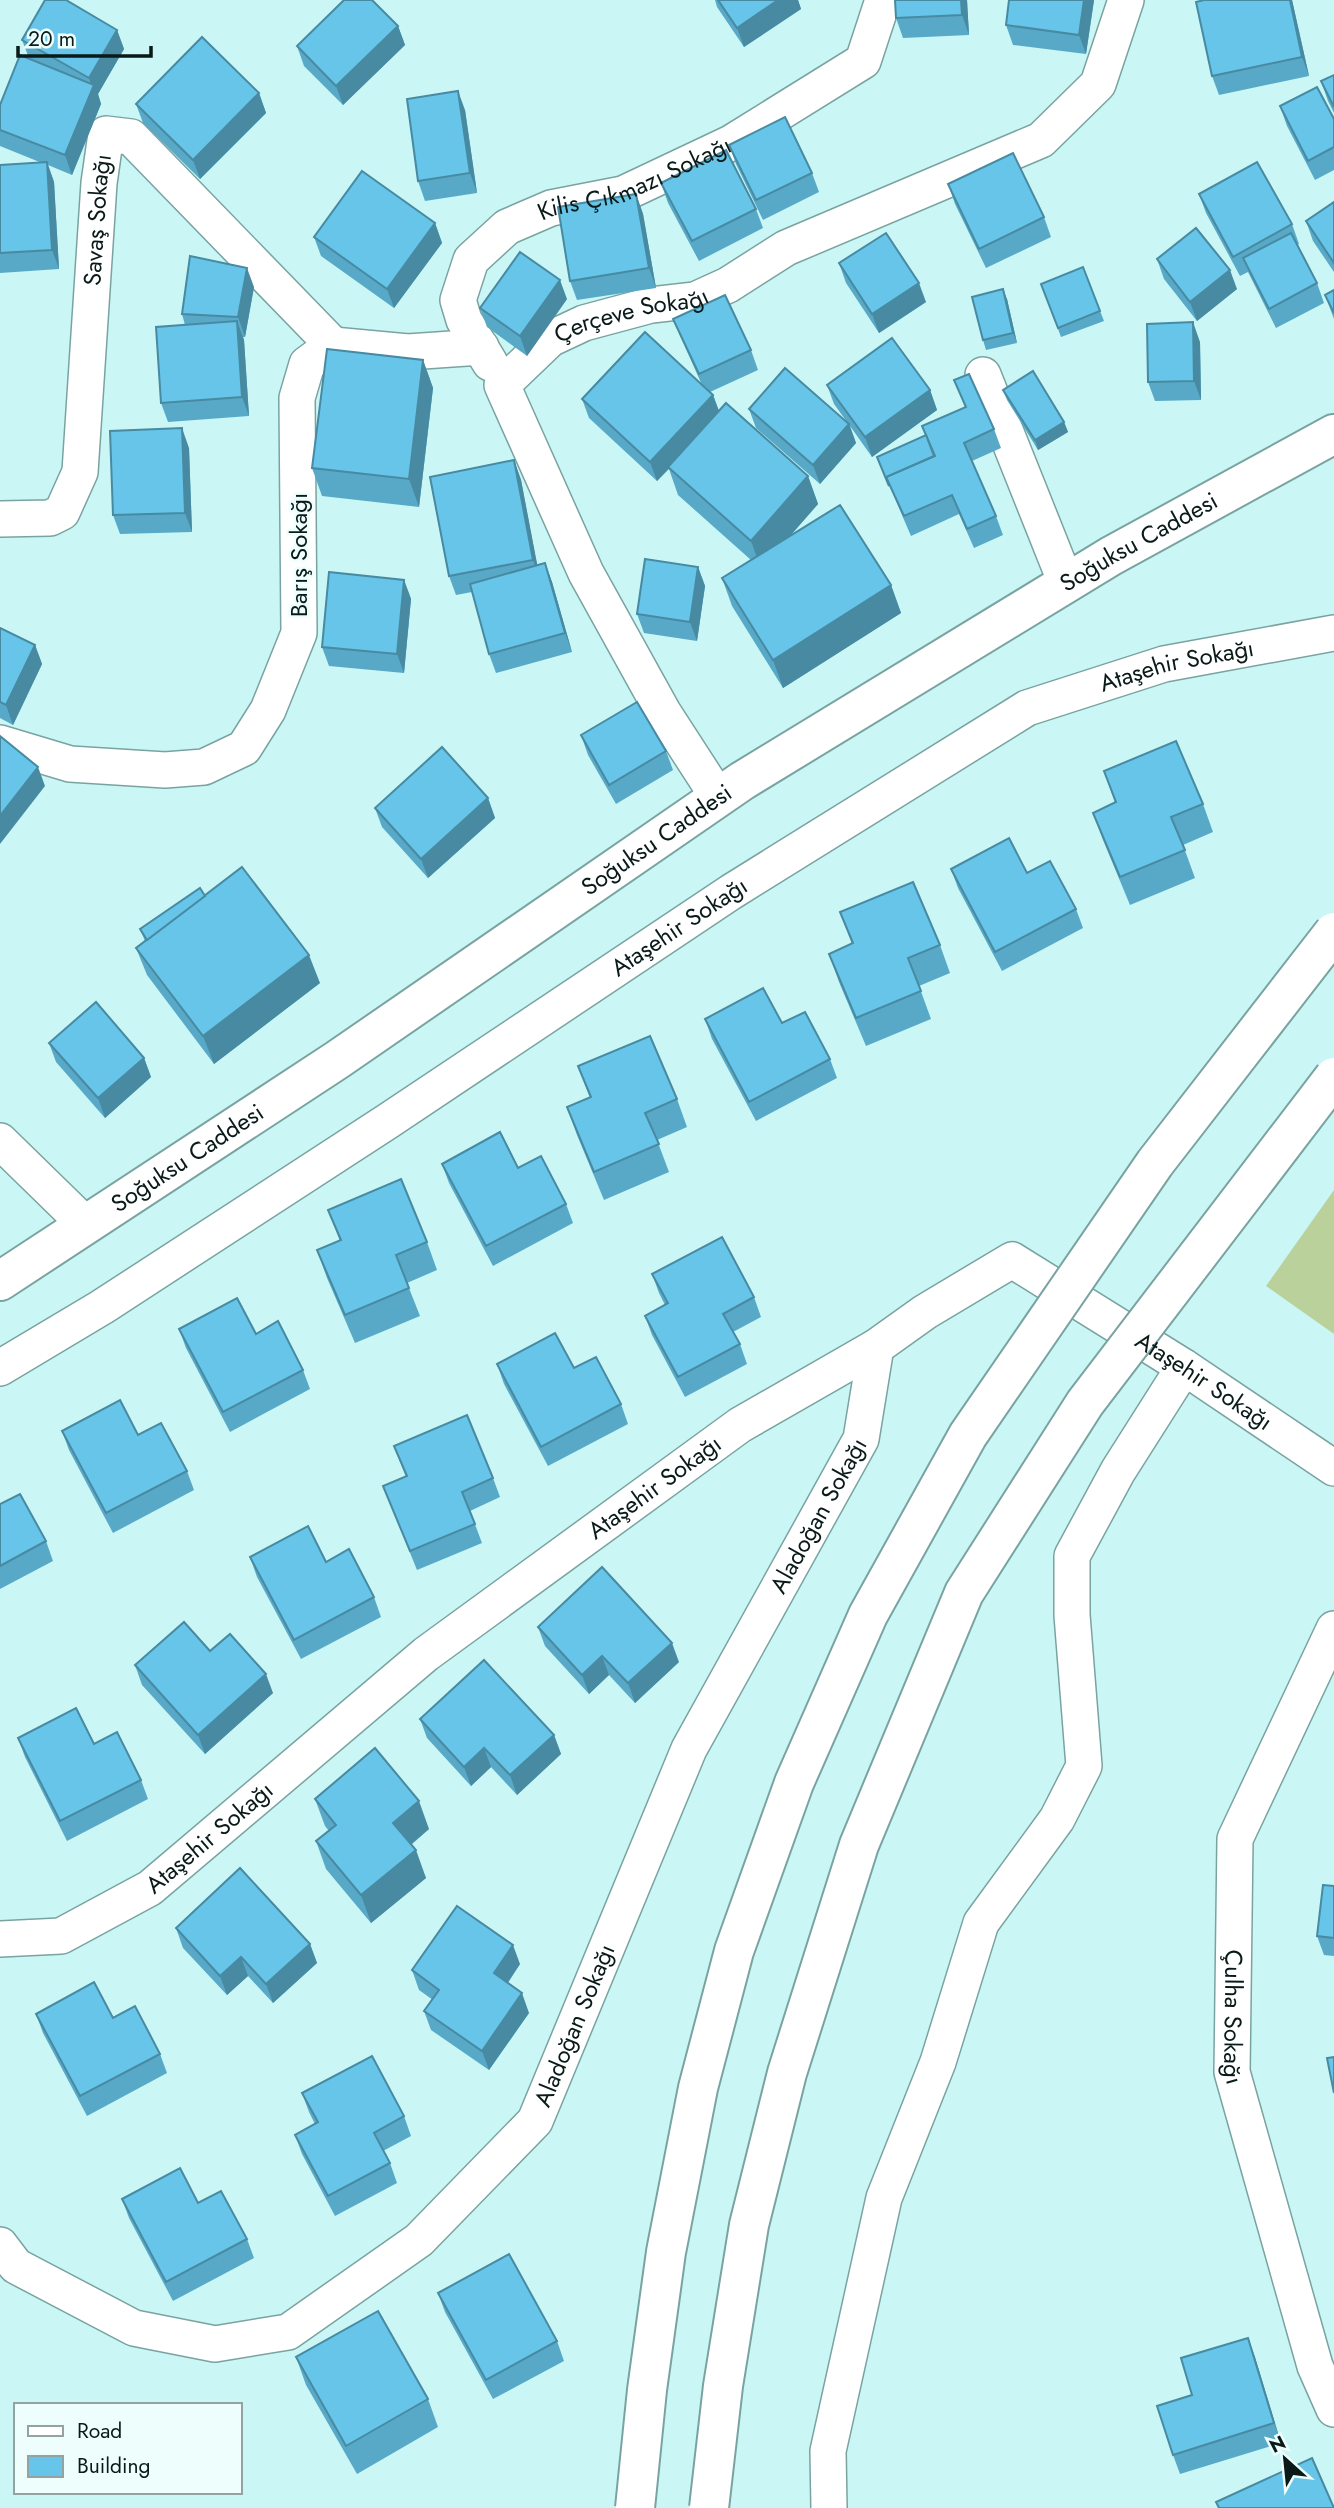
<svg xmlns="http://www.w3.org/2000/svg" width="1334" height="2508" font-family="Jost,sans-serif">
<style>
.pitch{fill:#bad19b}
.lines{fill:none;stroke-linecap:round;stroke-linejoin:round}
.street-casing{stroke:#79a3a1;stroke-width:38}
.secondary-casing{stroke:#79a3a1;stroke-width:42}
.street{stroke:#fff;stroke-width:35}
.secondary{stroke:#fff;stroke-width:38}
.highway-bridge-casing{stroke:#79a3a1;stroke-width:42;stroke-linecap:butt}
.highway-bridge{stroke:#fff;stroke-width:38}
.wall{fill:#58a9c8}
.shaded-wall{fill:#478aa2}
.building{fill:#66c5e8;stroke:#478aa2;stroke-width:2}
.labels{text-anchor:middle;stroke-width:5;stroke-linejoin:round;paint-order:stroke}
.street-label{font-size:24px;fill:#091a19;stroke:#edfefd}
</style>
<rect width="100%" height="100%" fill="#caf7f5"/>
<!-- pitch -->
<polygon class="pitch" points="1334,1190 1334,1334 1266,1286"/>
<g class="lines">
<defs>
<g id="street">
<path id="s1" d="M490,363L464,320L458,300L471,260L507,227L551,208L623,194L731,143L863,61L883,0"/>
<polyline points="983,375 1066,583"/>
<path id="s2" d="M0,519L50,518L62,512L80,472L99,183L106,134L131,137L333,345"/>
<polyline points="0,743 70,764 165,770 204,767 244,748 268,710 299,633 297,398 307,364 333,345 408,352 481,347"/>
<path id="s3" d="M718,797L663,712L586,573L502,385L550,339L584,323L651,305L695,300L728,285L786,248L1041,140L1098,84L1126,0"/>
<polyline points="0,1141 86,1225"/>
<path id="s4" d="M0,1368L102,1307L388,1121L731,892L1027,708L1164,664L1334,633"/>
<path id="s5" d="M1334,1629L1235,1839L1232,2072L1315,2366L1334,2409"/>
<path id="s6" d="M0,1939L61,1936L150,1888L426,1654L740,1425L876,1347L925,1312L1012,1260L1184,1367L1334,1468"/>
<path id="s7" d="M0,2245L16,2266L134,2328L215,2344L288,2332L419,2240L535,2121L689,1749L861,1439L876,1347"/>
<polyline points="829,2508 828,2451 884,2198 938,2062 981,1923 1057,1819 1084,1766 1072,1615 1072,1556 1118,1471 1184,1367"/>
</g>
<g id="secondary">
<path id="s8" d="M0,1281L337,1060L742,781L1111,556L1334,434"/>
</g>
</defs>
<!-- street casing -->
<use href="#street" class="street-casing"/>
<!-- secondary casing -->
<use href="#secondary" class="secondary-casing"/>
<!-- street -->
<use href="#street" class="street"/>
<!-- secondary -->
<use href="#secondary" class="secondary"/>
<defs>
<g id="highway-bridge">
<polyline points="635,2508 647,2390 666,2252 698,2088 734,1951 794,1783 868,1615 968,1435 1155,1163 1334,932"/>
<polyline points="709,2508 723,2386 749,2225 787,2073 859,1845 964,1593 1085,1403 1334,1077"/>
</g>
</defs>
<!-- highway-bridge casing -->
<use href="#highway-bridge" class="highway-bridge-casing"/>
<!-- highway-bridge -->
<use href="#highway-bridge" class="highway-bridge"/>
</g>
<!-- wall -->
<g class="wall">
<polygon points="715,0 798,0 801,9 744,47 717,7"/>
<polygon points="895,0 967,0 969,35 903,38 896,18"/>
<polygon points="1009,0 1094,0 1086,54 1013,45 1006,25"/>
<polygon points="1292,0 1309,76 1219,95 1212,76"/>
<polygon points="398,26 405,45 343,105 304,66 297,46"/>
<polygon points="117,30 124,49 98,94 101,104 72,175 48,165 54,182 59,269 0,273 0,165 42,163 0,146 0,105 29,58 22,40"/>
<polygon points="1334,75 1334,113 1328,101 1321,81"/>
<polygon points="259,93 266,113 200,179 143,123 136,104"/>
<polygon points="1280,106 1334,119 1334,170 1315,180 1287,126"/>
<polygon points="465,110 477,193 425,201 418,181"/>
<polygon points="729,145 812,173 819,192 763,220 736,164"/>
<polygon points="661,183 756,209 763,228 699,261 668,203"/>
<polygon points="948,184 1044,217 1051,237 986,268 955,204"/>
<polygon points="636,194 643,214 656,288 577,300 570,281"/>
<polygon points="1199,194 1292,224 1299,244 1297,245 1317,283 1324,303 1276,328 1248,272 1240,276 1206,213"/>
<polygon points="1334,202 1334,272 1313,241 1306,221"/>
<polygon points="435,223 442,243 394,308 321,256 314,237"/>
<polygon points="1157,259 1237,289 1197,321 1164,279"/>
<polygon points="839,263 926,302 879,333 846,283"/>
<polygon points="1083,267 1104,321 1061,337 1041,284"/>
<polygon points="254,287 245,337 243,337 244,340 249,416 168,422 161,403 185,325 182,314"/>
<polygon points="1334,290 1334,319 1325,295"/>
<polygon points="567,299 527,356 487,327 480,308"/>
<polygon points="1007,299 1017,343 986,350 983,340"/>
<polygon points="673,319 751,350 758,370 710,392 713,395 719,411 808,476 818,504 791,535 891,585 901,613 783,688 732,606 722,578 751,560 678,495 669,469 657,481 589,418 582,399 702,385 681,338"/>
<polygon points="1200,342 1201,400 1155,401 1148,382"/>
<polygon points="423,360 433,388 419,507 322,496 312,468"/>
<polygon points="954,380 994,429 1001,448 972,461 996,516 1003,535 974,548 959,514 911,536 877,457 926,435 965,407"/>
<polygon points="827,385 930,390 937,410 872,457 850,426 856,443 820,484 756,428 749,409 847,422 834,404"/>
<polygon points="1003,390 1064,422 1068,432 1038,450 1007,400"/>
<polygon points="189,448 192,532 120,534 113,515"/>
<polygon points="514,460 521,480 537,565 545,563 552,582 572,652 496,673 489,654 472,592 456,595 449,576"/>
<polygon points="698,567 705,586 697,641 644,633 637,614"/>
<polygon points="404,580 411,599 404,673 329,666 322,647"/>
<polygon points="0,628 35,645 42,664 13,725 0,718"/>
<polygon points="581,735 666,751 673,770 616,804 588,755"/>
<polygon points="1104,771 1203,804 1213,832 1183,845 1195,878 1130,905 1103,840 1093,813 1115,803"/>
<polygon points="488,798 495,818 428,878 382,827 375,808"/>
<polygon points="951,869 1027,873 1076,909 1083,928 1002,971 958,888"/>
<polygon points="205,896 320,983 214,1064 147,975 136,948 145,941 140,929"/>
<polygon points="840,912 940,945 950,973 919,986 931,1019 866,1046 839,982 829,954 852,944"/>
<polygon points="705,1019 782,1023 830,1059 837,1078 756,1121 712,1039"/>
<polygon points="49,1043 144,1058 151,1077 105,1118 56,1062"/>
<polygon points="578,1066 677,1099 687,1127 657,1140 669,1172 604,1200 577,1135 567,1107 590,1098"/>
<polygon points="442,1164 518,1168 566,1204 573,1223 493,1266 449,1183"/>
<polygon points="328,1210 427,1242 437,1270 407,1283 420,1316 355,1343 327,1278 317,1250 340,1241"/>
<polygon points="652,1274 754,1297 761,1317 733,1332 740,1344 747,1364 685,1397 652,1335 645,1316 665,1305 659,1293"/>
<polygon points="179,1329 256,1334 303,1370 310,1389 230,1432 186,1348"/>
<polygon points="497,1364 574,1368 621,1404 628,1424 548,1466 504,1384"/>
<polygon points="62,1431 138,1435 187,1471 194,1490 113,1533 69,1450"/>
<polygon points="394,1446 493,1478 500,1497 470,1511 482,1543 417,1570 383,1486 406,1477"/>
<polygon points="0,1504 46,1541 53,1561 0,1589"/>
<polygon points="250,1557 326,1562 374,1597 381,1617 301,1659 257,1577"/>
<polygon points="538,1627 679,1662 635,1703 609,1675 589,1694 545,1646"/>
<polygon points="210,1651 273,1693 205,1754 142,1685 135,1665"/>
<polygon points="420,1719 554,1735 561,1754 517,1795 491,1767 471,1786 427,1738"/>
<polygon points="18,1738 141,1780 148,1799 67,1841 25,1757"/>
<polygon points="315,1799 429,1829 411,1845 426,1878 371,1923 326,1869 316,1841 329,1831 325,1826"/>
<polygon points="1334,1886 1334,1956 1324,1955 1317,1936"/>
<polygon points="176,1928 310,1944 317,1963 273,2003 248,1976 227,1995 183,1948"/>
<polygon points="520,1964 508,1983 529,2013 489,2070 431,2030 424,2011 433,2000 419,1990 412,1970"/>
<polygon points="36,2014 113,2018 160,2054 167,2073 87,2116 43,2033"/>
<polygon points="302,2093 404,2116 411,2136 383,2151 390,2163 397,2183 335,2216 302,2154 295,2135 315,2124 309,2112"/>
<polygon points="122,2199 198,2203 247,2239 254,2258 173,2301 129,2218"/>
<polygon points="438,2293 557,2341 564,2361 493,2399 445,2312"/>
<polygon points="1248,2338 1281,2443 1180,2474 1173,2455 1192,2395"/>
<polygon points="296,2357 428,2399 438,2427 357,2474 306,2385"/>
</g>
<!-- shaded-wall -->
<g class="shaded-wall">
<polygon points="778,0 798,0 801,9 744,47 737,28"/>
<polygon points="961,0 967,0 969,35 962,15"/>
<polygon points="1084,0 1094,0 1086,54 1079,35"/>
<polygon points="1290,0 1292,0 1309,76 1302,57"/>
<polygon points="398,26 405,45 343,105 336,86"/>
<polygon points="117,30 124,49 98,94 101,104 72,175 65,155 92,88 89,78"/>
<polygon points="458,91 465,110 477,193 470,173"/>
<polygon points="259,93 266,113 200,179 193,160"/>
<polygon points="47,162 54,182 59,269 52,250"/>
<polygon points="636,194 643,214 656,288 649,268"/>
<polygon points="435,223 442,243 394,308 387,289"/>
<polygon points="247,268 254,287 245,337 238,317"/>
<polygon points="1230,270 1237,289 1197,321 1190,302"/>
<polygon points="560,280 567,299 527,356 520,336"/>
<polygon points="919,283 926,302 879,333 872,314"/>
<polygon points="1003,289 1007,299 1017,343 1013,333"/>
<polygon points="237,321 244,340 249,416 242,397"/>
<polygon points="1193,322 1200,342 1201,400 1194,381"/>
<polygon points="423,360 433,388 419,507 409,479"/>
<polygon points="930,390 937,410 872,457 865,437"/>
<polygon points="713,395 720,414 657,481 650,462"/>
<polygon points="1064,422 1068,432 1038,450 1035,440"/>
<polygon points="849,424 856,443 820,484 813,465"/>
<polygon points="182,428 189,448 192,532 185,513"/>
<polygon points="514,460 521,480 540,579 533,560"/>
<polygon points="808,476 818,504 761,569 751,541"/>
<polygon points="545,563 552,582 572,652 565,633"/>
<polygon points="698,567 705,586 697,641 690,622"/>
<polygon points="404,580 411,599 404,673 397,654"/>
<polygon points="891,585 901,613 783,688 773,660"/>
<polygon points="35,645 42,664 13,725 6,705"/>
<polygon points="38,767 45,786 0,844 0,816"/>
<polygon points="488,798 495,818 428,878 421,859"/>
<polygon points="309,955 320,983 214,1064 203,1036"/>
<polygon points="144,1058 151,1077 105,1118 98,1098"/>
<polygon points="672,1643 679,1662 635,1703 628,1683"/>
<polygon points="602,1656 609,1675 589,1694 582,1675"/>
<polygon points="266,1674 273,1693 205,1754 198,1735"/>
<polygon points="554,1735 561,1754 517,1795 510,1775"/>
<polygon points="484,1748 491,1767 471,1786 464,1767"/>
<polygon points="419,1801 429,1829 403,1851 393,1823"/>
<polygon points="416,1850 426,1878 371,1923 361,1895"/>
<polygon points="310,1944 317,1963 273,2003 266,1984"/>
<polygon points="513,1945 520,1964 501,1992 494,1973"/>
<polygon points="241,1957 248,1976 227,1995 220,1976"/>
<polygon points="522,1993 529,2013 489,2070 482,2051"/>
<polygon points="1248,2338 1255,2357 1281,2443 1274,2423"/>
</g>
<!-- building -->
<g class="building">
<polygon points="45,0 66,0 117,30 89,78 22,40"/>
<polygon points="344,0 372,0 398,26 336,86 297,46"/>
<polygon points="718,0 778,0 737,28"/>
<polygon points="895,0 961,0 962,15 896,18"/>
<polygon points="1009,0 1084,0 1079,35 1006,25"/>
<polygon points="1204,0 1290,0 1302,57 1212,76 1196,2"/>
<polygon points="202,37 259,93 193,160 136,104"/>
<polygon points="20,55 94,85 65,155 0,130 0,105"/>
<polygon points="1334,75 1334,107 1321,81"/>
<polygon points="1317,87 1334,119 1334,147 1308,161 1280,106"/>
<polygon points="458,91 470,173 418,181 407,99"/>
<polygon points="785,117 812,173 756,200 729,145"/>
<polygon points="726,150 756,209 692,241 661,183"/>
<polygon points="1013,153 1044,217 979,249 948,184"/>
<polygon points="47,162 52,250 0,253 0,165"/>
<polygon points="1257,162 1292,224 1233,257 1199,194"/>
<polygon points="362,171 435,223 387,289 314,237"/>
<polygon points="636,194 649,268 570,281 558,207"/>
<polygon points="1334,202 1334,263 1306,221"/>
<polygon points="1196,228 1230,270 1190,302 1157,259"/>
<polygon points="886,233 919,283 872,314 839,263"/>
<polygon points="1291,233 1317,283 1269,309 1243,258"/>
<polygon points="520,252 560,280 520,336 480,308"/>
<polygon points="190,256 247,268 238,317 182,314"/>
<polygon points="1083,267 1100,311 1058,328 1041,284"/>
<polygon points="1003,289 1013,333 983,340 972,297"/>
<polygon points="1334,290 1334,313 1325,295"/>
<polygon points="725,295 751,350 699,374 673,319"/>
<polygon points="237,321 242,397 161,403 156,327"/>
<polygon points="1193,322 1194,381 1148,382 1147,324"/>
<polygon points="645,332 713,395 650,462 582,399"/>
<polygon points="892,338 930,390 865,437 827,385"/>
<polygon points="327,349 423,360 409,479 312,468"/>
<polygon points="785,368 849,424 813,465 749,409"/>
<polygon points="1033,371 1064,422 1035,440 1003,390"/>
<polygon points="969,374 994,429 964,443 996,516 967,529 952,495 904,516 886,477 935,456 922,426 966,407 954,380"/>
<polygon points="726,403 808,476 751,541 668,467"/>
<polygon points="182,428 185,513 113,515 110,431"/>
<polygon points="926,435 934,456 886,477 889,486 877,457"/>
<polygon points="514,460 533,560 449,576 430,477"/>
<polygon points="840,505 891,585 773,660 722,578"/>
<polygon points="645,559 698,567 690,622 637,614"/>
<polygon points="545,563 565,633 489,654 470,584"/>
<polygon points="329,572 404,580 397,654 322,647"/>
<polygon points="0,628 35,645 6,705 0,702"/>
<polygon points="637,702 666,751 609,785 581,735"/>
<polygon points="0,736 38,767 0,816"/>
<polygon points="1176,741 1203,804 1171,817 1185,850 1120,877 1093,813 1116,802 1104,771"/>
<polygon points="442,747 488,798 421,859 375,808"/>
<polygon points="1009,838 1027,873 1050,861 1076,909 995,952 951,869"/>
<polygon points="242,867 309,955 203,1036 136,948"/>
<polygon points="913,882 940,945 908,958 921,991 856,1018 829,954 853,943 840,912"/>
<polygon points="200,888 205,896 147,940 140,929"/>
<polygon points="763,988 782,1023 805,1012 830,1059 749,1102 705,1019"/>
<polygon points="96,1002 144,1058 98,1098 49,1043"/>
<polygon points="650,1036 677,1099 645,1113 659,1144 594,1172 567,1107 591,1097 578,1066"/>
<polygon points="500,1132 518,1168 541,1156 566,1204 486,1246 442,1164"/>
<polygon points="401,1179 427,1242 396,1255 409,1288 345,1315 317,1250 341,1240 328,1210"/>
<polygon points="722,1237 754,1297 723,1314 740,1344 678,1377 645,1316 668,1303 652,1274"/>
<polygon points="237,1298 256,1334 278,1321 303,1370 223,1412 179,1329"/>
<polygon points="555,1333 574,1368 596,1357 621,1404 541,1447 497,1364"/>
<polygon points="120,1400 138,1435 161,1423 187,1471 106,1513 62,1431"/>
<polygon points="467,1415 493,1478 462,1492 475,1524 410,1551 383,1486 407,1476 394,1446"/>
<polygon points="20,1494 46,1541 0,1566 0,1504"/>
<polygon points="308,1526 326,1562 349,1549 374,1597 294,1640 250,1557"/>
<polygon points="602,1567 672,1643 628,1683 602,1656 582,1675 538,1627"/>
<polygon points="184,1622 210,1651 230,1634 266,1674 198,1735 135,1665"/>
<polygon points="484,1660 554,1735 510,1775 484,1748 464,1767 420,1719"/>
<polygon points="76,1708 94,1744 117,1732 141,1780 60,1821 18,1738"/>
<polygon points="375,1748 419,1801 393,1823 416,1850 361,1895 316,1841 336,1825 315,1799"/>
<polygon points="240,1868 310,1944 266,1984 241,1957 220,1976 176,1928"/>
<polygon points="1323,1885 1334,1886 1334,1938 1317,1936"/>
<polygon points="457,1906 513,1945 494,1973 522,1993 482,2051 424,2011 439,1990 412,1970"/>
<polygon points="94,1982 113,2018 135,2006 160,2054 80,2096 36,2014"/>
<polygon points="372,2056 404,2116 374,2133 390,2163 328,2196 295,2135 318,2122 302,2093"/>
<polygon points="1334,2057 1334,2093 1327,2058"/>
<polygon points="180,2168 198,2203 221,2191 247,2239 166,2282 122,2199"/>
<polygon points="509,2254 557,2341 486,2380 438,2293"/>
<polygon points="378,2311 428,2399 346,2446 296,2357"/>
<polygon points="1248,2338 1274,2423 1173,2455 1157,2406 1192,2395 1181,2358"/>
<polygon points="1312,2458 1334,2508 1219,2508 1216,2502"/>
</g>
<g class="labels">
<!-- street labels -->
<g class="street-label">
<text dy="8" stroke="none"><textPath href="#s1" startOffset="299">Kilis Çıkmazı Sokağı</textPath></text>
<text dy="8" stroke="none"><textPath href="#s2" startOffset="360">Savaş Sokağı</textPath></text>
<text dy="8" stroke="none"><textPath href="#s3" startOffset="618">Çerçeve Sokağı</textPath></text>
<text dy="8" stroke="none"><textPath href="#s8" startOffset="1358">Soğuksu Caddesi</textPath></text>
<text transform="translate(299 555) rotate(-90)" y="8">Barış Sokağı</text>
<text dy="8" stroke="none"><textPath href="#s4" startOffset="1377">Ataşehir Sokağı</textPath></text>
<text dy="8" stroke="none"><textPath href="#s8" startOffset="791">Soğuksu Caddesi</textPath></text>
<text dy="8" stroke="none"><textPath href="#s4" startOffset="810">Ataşehir Sokağı</textPath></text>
<text dy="8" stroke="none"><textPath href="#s8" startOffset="224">Soğuksu Caddesi</textPath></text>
<text dy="8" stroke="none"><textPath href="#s6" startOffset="1458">Ataşehir Sokağı</textPath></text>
<text dy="8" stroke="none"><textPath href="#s6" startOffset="807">Ataşehir Sokağı</textPath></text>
<text dy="8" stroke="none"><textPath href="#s7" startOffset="1312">Aladoğan Sokağı</textPath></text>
<text dy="8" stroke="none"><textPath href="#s6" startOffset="240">Ataşehir Sokağı</textPath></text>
<text dy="8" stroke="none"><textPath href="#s5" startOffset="410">Çulha Sokağı</textPath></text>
<text dy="8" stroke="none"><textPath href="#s7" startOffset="746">Aladoğan Sokağı</textPath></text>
</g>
</g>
<!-- legend -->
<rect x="14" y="2403" width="228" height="91" fill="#edfefd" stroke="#92a3a2" stroke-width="2"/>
<rect x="28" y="2426" width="35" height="10" fill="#ffffff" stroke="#92a3a2" stroke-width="2"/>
<text x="77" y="2438" font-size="21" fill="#091a19">Road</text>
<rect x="28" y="2456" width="35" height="21" fill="#66c5e8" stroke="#92a3a2" stroke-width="2"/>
<text x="77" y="2473" font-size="21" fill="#091a19">Building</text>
<!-- north arrow -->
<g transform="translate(1285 2459) rotate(333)" stroke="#edfefd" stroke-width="5" paint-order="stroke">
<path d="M0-5L12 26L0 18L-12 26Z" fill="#091a19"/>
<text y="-10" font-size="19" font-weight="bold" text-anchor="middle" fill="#091a19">N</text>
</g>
<!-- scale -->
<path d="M18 46v10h133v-10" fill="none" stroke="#091a19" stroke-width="3.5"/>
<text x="28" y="46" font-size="21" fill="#091a19" stroke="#edfefd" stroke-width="5" paint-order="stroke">20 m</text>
</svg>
